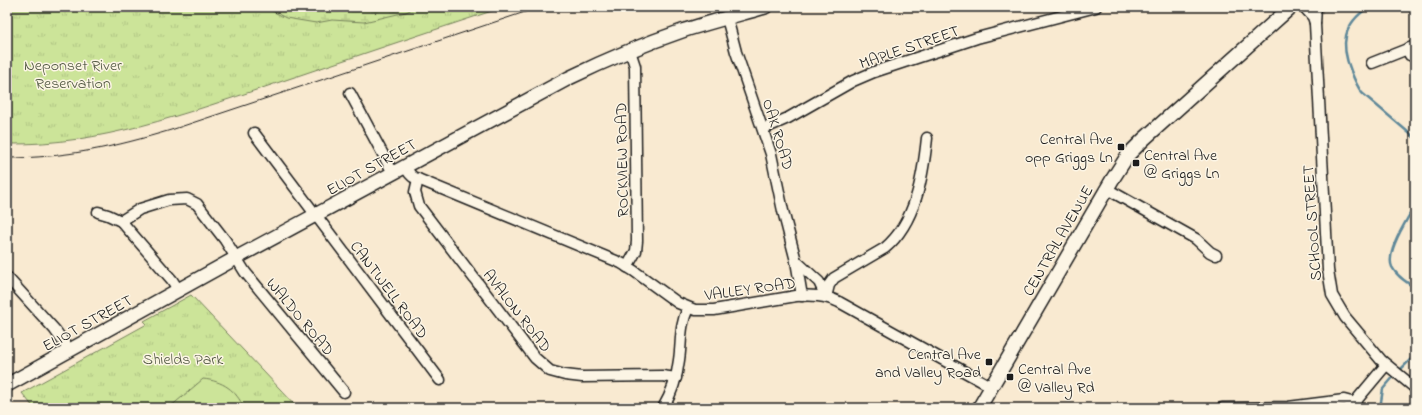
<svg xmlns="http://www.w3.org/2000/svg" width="1422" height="415" font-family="'Indie Flower',sans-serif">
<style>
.grass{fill:url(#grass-tufts);stroke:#74805a}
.wetland{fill:url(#wetland-marsh);stroke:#74805a}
.garden{fill:#cce499;stroke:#74805a}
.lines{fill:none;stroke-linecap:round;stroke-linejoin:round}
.stream{stroke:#5f8899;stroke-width:2.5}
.minor-casing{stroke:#1c1c1c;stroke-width:13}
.tertiary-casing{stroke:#1c1c1c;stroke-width:16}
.minor{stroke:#fcf5e5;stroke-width:10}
.tertiary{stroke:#fcf5e5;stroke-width:13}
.tram{stroke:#1c1c1c;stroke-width:1}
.poi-dot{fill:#1c1c1c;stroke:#fcf5e5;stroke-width:1.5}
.labels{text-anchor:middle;stroke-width:3;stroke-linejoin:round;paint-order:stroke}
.street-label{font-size:16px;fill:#1c1c1c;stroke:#fcf5e5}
.park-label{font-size:16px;fill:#515842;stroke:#fcf5e5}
.poi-label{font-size:16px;fill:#1c1c1c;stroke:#fcf5e5;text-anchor:end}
</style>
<defs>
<pattern id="grass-tufts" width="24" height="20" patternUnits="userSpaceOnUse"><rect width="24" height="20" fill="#cce499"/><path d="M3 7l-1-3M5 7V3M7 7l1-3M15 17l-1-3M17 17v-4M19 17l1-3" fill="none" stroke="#afc383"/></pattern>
<pattern id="wetland-marsh" width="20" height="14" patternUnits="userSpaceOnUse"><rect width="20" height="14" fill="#cce499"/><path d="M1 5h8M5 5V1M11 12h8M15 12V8" fill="none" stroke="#afc383"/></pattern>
</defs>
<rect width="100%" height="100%" fill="#f9ead1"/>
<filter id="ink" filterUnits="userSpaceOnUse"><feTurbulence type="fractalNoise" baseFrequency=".025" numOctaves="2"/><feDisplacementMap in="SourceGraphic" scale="8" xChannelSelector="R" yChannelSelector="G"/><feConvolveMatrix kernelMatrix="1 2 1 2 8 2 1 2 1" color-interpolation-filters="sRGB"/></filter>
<g filter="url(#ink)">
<!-- grass -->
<g class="grass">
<path d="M7,7H504C425,33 347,59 268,86C184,114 100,145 10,144L7,141Z"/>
<polygon points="191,295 298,408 34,408 22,393 147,324 144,321"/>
</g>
<!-- wetland -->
<polygon class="wetland" points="264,7 417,7 406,12 364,22 332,20 316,23 286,18"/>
<!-- garden -->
<path class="garden" d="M203,379C223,381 236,390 244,408H169Z"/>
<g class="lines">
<!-- stream -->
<g class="stream">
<path d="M1369,7C1343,24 1340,44 1351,71C1354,79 1357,86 1362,93L1415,138"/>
<path d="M1415,205C1408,219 1385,252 1392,267C1397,277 1407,282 1415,288"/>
<polyline points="1398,372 1415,355"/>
<polyline points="1380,408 1383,389 1395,375"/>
</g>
<defs>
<g id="minor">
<polyline points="1304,7 1313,17 1315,23"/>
<polyline points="1316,7 1315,24 1328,270 1332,295 1345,317 1381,360 1415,388"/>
<polyline points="727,18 736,52 771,154 783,211 796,261 802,296"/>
<polyline points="1407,49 1410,55 1415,57"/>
<polyline points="1372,63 1415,46"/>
<polyline points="350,93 393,173"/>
<polyline points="763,129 788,118 853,81 874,72 977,38 1096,7"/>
<polyline points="254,133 440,380"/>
<path d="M405,167L410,174L413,177L621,263L634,271L678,303L695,310H714L796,296C811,295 825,295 839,302L992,387"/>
<polyline points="418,179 415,192 419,206 535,358 550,371 565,375 582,377 662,376 676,378"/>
<polyline points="1107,189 1196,239 1210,252 1216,255"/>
<polyline points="98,212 108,215 121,221 172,280 179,291"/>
<polyline points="121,221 140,209 169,200 187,199 197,204 225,240 245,272 344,392"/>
<polyline points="796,261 819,282 826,297"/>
<polyline points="627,267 636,251 637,241 635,66 630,51"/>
<polyline points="7,277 55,330 70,351"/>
<path d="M826,297L829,285L834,278L885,248C916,222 923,176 927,138"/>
<path d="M663,408C672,393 677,378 679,360C682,340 679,328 688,308"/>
<polyline points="1222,408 1288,407 1344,400 1355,403"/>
<polyline points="1350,408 1386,365"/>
</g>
<g id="tertiary">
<path d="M7,385L236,258L569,78C606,60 644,44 682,31C710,22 737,15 765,7"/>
<polyline points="979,408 1112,180 1128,155 1144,139 1291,7"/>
</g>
</defs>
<!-- minor casing -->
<use href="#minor" class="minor-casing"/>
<!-- tertiary casing -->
<use href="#tertiary" class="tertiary-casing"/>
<!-- minor -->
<use href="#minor" class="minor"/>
<!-- tertiary -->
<use href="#tertiary" class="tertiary"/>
<!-- tram -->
<path class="tram" d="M7,158C66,158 115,147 171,130L540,7"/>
</g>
</g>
<!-- markers -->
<g class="poi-dot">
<rect x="1117" y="143" width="8" height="8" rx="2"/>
<rect x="1132" y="159" width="8" height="8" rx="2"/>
<rect x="985" y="358" width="8" height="8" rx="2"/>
<rect x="1006" y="373" width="8" height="8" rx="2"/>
</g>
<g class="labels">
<!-- street labels -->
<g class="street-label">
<text transform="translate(909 46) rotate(-19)" y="6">MAPLE STREET</text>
<text transform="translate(779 134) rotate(73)" y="6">OAK ROAD</text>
<text transform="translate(621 160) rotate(-91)" y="6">ROCKVIEW ROAD</text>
<text transform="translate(371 166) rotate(-29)" y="6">ELIOT STREET</text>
<text transform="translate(1311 223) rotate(-94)" y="6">SCHOOL STREET</text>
<text transform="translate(1057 240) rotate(-60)" y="6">CENTRAL AVENUE</text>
<text transform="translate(750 288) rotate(-8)" y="6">VALLEY ROAD</text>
<text transform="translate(390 289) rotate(53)" y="6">CANTWELL ROAD</text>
<text transform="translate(518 310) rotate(52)" y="6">AVALON ROAD</text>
<text transform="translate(301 316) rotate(50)" y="6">WALDO ROAD</text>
<text transform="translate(87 322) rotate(-29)" y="6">ELIOT STREET</text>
</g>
<!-- park labels -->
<g class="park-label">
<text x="73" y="70">Neponset River<tspan x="73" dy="18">Reservation</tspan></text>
<text x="183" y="364">Shields Park</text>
</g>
<!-- poi labels -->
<g class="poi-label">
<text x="1113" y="144">Central Ave<tspan x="1113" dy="18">opp Griggs Ln</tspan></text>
<text x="1144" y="160" text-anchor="start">Central Ave<tspan x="1144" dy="18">@ Griggs Ln</tspan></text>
<text x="981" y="359">Central Ave<tspan x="981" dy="18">and Valley Road</tspan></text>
<text x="1018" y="374" text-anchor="start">Central Ave<tspan x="1018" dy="18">@ Valley Rd</tspan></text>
</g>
</g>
<!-- margin -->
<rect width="1422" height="415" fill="none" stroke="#fcf5e5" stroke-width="24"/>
<rect x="12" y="12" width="1398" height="391" fill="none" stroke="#1c1c1c" stroke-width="1.5" filter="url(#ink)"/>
</svg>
